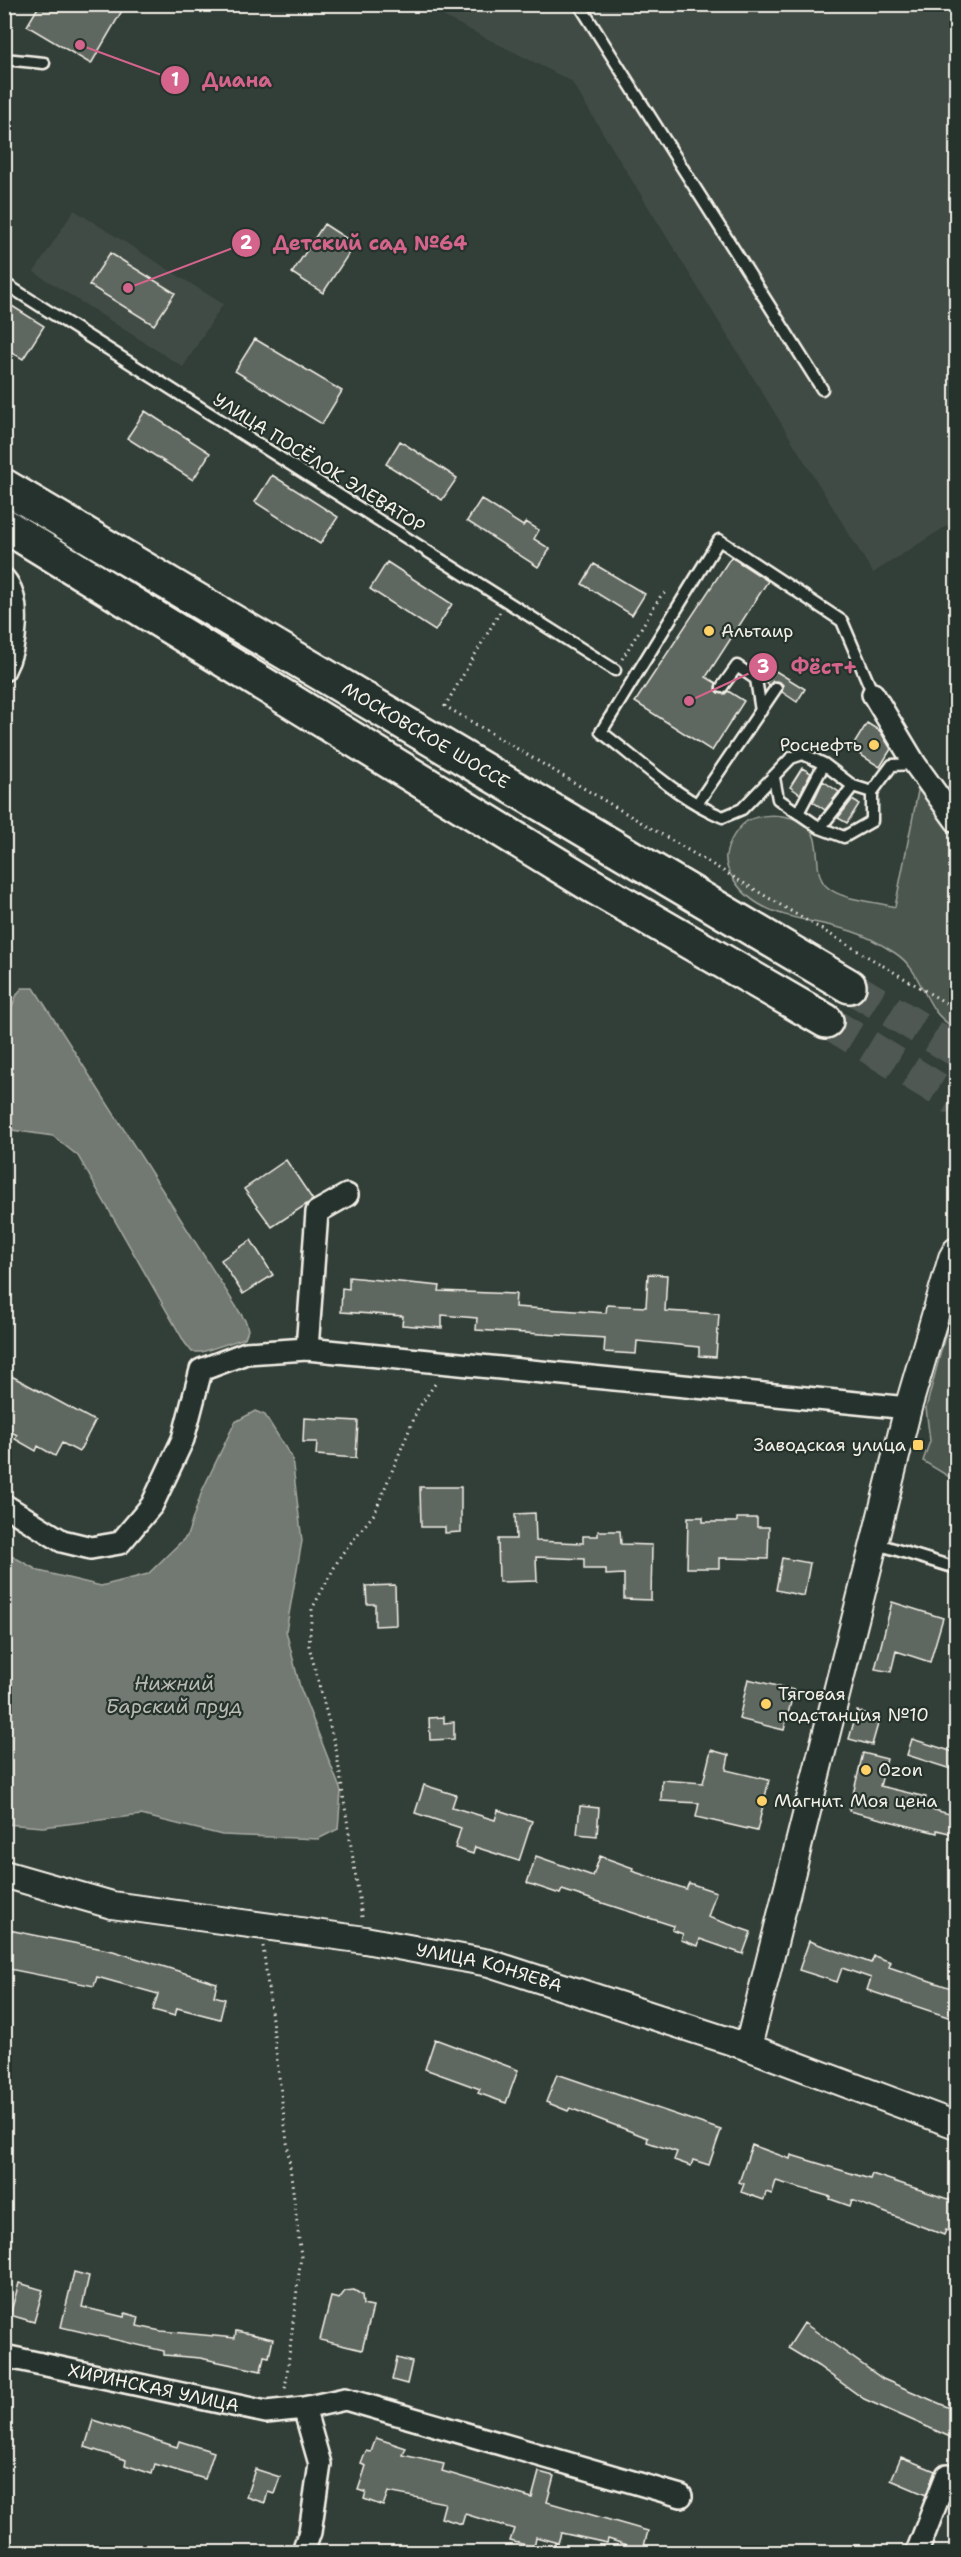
<svg xmlns="http://www.w3.org/2000/svg" width="961" height="2557" font-family="'Shantell Sans',sans-serif">
	<rect width="100%" height="100%" fill="#323e38"/>
	<filter id="ink" filterUnits="userSpaceOnUse"><feTurbulence type="fractalNoise" baseFrequency=".0167" numOctaves="2"/><feDisplacementMap in="SourceGraphic" scale="12" xChannelSelector="R" yChannelSelector="G"/><feConvolveMatrix kernelMatrix="1 2 1 2 8 2 1 2 1" color-interpolation-filters="sRGB"/></filter>
	<g filter="url(#ink)">
		<path fill="#404b44" d="M421,5h535v515l-83,53 -302,-492z
			M74,210l149,94 -40,63 -149,-95z"/>
		<path fill="#4c564f" stroke="#a0a49c" stroke-width="1.5" d="M920,781l36,52v197c-6,-5 -15,-11 -20,-18 -15,-20 -18,-44 -41,-59 -14,-9 -28,-17 -44,-22 -41,-13 -92,-11 -117,-51 -5,-7 -9,-17 -8,-25 3,-14 9,-25 21,-34 12,-7 31,-7 45,-3 39,12 16,49 34,68 16,15 49,15 69,21z
			M956,1294v187l-33,-20 7,-20 -4,-33z"/>
		<path fill="#727972" stroke="#a6a9a1" stroke-width="1.5" d="M22,988h12l212,334 2,8 -3,8 -43,14h-10l-7,-9 -107,-187 -25,-20 -48,-7c-1,-34 -5,-119 17,-141z
			M255,1411l10,4 27,43 10,83 -16,90 14,56 41,104 -3,38 -20,10 -96,-4 -81,-20 -98,12 -38,-3v-272l34,19 62,15 47,-12 39,-38 15,-45 33,-69z"/>
		<path fill="#5f6861" stroke="#f4f1e8" stroke-width="1.5" d="M40,4h86l-35,60 -64,-38z
			M324,224l31,20 -32,49 -31,-20z
			M110,253l65,40 -21,32 -65,-40z
			M4,301l40,25 -21,33 -19,-11z
			M255,339l87,52 -20,33 -87,-53z
			M145,411l65,42 -17,27 -66,-42z
			M400,441l57,37 -15,22 -56,-36z
			M272,475l66,42 -18,27 -65,-42z
			M481,499l42,27 3,-4 13,8 -5,9 16,10 -12,18 -71,-46z
			M731,557l37,24 -62,96 10,6 -1,7 3,3 7,1 3,-3 16,10 -32,50 -77,-49z
			M387,562l65,42 -17,27 -65,-42z
			M594,564l51,30 -13,21 -50,-31z
			M774,670l31,19 -8,13 -15,-10 1,-7 -3,-3 -7,-1 -4,4 -3,-2z
			M867,723l13,8 11,18 -11,18 -29,-18z
			M802,768l9,5 -11,21 -10,-7z
			M823,781l16,11 -14,18 -12,-8z
			M852,800l7,4 -12,19 -9,-5z
			M286,1160l27,40 -41,27 -28,-38z
			M251,1240l22,35 -30,19 -22,-34z
			M648,1274l19,1 -2,36 54,3 -3,43 -17,-1v-9l-62,-6 -1,13 -32,-2 1,-14 -129,-8 1,-12 -35,-3v13l-40,-3 1,-9 -62,-4 1,-24 7,1v-12l91,9 -1,5 77,3 -1,13 91,6 1,-8 39,2z
			M4,1372l91,49 -16,31 -17,-9 -7,13 -17,-10 -2,5 -21,-12 2,-4 -13,-7z
			M304,1418l54,3 -2,37 -40,-3 1,-13h-14z
			M420,1487h41v45l-16,1v-6h-24z
			M535,1513l1,28 47,2v-7h15v-5h22l1,13 31,1 -1,55 -27,-1v-25l-18,1v-6h-22v-10l-48,-2 1,24 -38,1 -1,-43h18l-1,-25z
			M688,1517h15v5h34v-4h20v9h12l-1,32 -49,-1v10h-32z
			M782,1558l28,5 -6,33 -28,-6z
			M395,1585l1,40 -21,1v-22h-8l-1,-18z
			M892,1602l51,16 -13,44 -34,-11 -5,21 -16,-3z
			M748,1679l46,11 -10,40 -45,-11z
			M857,1711l23,6 -8,28 -23,-6z
			M444,1717v6l10,-1v17l-24,1 -1,-22z
			M912,1739l45,14v18l-50,-16z
			M711,1750l18,5 -3,15 43,10 -12,51 -61,-14 3,-14 -38,-2 1,-21 41,3z
			M863,1753l24,6 -7,27 46,11 -3,10 34,9v19l-20,-5v3l-88,-22z
			M424,1785l32,10 -4,12 43,13 3,-10 34,11 -13,40 -44,-14 -2,7 -18,-6 6,-20 -46,-15z
			M580,1806l19,2 -2,28 -20,-2z
			M536,1856l57,20 7,-20 33,12 -1,3 54,18 3,-6 27,9 -8,25 43,15 -8,22 -43,-15 -2,7 -17,-6 2,-6 -11,-4 2,-4 -112,-36 -2,4 -33,-11z
			M4,1929l109,22 104,32 -3,13 11,3 -5,20 -43,-11 -2,8 -22,-6 5,-16 -61,-17 -3,9 -90,-18z
			M809,1941l62,22 3,-7 17,6 -2,5 68,23v30l-90,-30 4,-12 -29,-10 -5,14 -38,-12z
			M435,2039l83,31 -12,33 -28,-10 2,-4 -55,-20z
			M557,2074l164,56 -12,35 -16,-5 -2,6 -17,-6 3,-8 -30,-10 1,-4 -78,-30 -2,3 -22,-9z
			M752,2145l38,14 1,-4 79,24 2,-5 85,28v32l-11,-4 -2,5 -92,-35 -2,6 -20,-7 1,-2 -55,-16 -4,13 -6,-2 -2,8 -23,-8 3,-8 -5,-2z
			M74,2272l15,4 -7,31 42,10 1,-4 14,4 -2,9 24,5 74,7 1,-7 37,8 -4,18 -5,-1 -3,15 -61,-13 -36,-3v-4l-103,-24z
			M19,2283l24,7 -9,32 -24,-7z
			M354,2290l8,5 1,10 10,2 -11,43 -42,-10 11,-43 8,2 6,-8z
			M804,2323l79,56 74,32v29l-93,-41 -46,-33 -30,-18z
			M397,2358l15,4 -5,22 -15,-4z
			M93,2420l84,27 2,-6 35,11 -9,27 -50,-15 -3,10 -27,-9 1,-5 -41,-13z
			M376,2438l30,10 -3,7 41,9 -2,7 90,27 7,-26 15,4 -7,26 101,29 -5,19 -35,-11 -1,4 -46,-10 -3,10 -22,-6 -2,10 -24,-6 4,-12 -49,-15 -3,10 -21,-6 4,-15 -57,-11 -5,14 -19,-7 2,-7 -8,-2 8,-24 -5,-2 5,-13 5,1z
			M901,2457l34,14 -9,24 -35,-15z
			M255,2469l25,8 -6,17 -6,-2 -3,11 -19,-6z"/>
		<g fill="none" stroke-linecap="round" stroke-linejoin="round">
			<path stroke="#4f5952" stroke-width="33" stroke-dasharray="33 16" stroke-linecap="butt" d="M849,986l107,64
				M826,1021l130,79"/>
			<g stroke="#f4f1e8" stroke-width="15">
				<path id="service" d="M579,4l243,385
					M4,59l40,4
					M4,283l611,387
					M722,687l15,-21 19,13 5,32
					M774,778l4,21 42,29 24,9 28,-16v-29l20,-27 23,-1
					M872,792l-19,-6 -29,-22 -21,-10 -12,4 -49,51 -19,8c-45,-18 -83,-56 -122,-85l118,-192 123,81 31,73
					M697,804l79,-116
					M798,813l26,-49
					M820,828l33,-42
					M874,1543l82,25"/>
			</g>
			<g stroke="#f4f1e8" stroke-width="26">
				<g id="minor">
					<path d="M4,579c18,20 12,69 0,91"/>
					<path d="M873,694l42,70 41,57"/>
					<path d="M307,1349l10,-137 30,-17"/>
					<path d="M4,1505l58,36 29,7 29,-5 32,-38 31,-66 18,-69 45,-17 61,-4 601,59"/>
					<path id="s1" d="M4,2356l262,56 38,-4 41,-9 336,97"/>
					<path d="M303,2552l7,-20 10,-68 -16,-56"/>
					<path d="M917,2552l30,-77 9,4"/>
				</g>
			</g>
			<g stroke="#f4f1e8" stroke-width="30">
				<g id="tertiary">
					<path id="s2" d="M4,1874l108,31 253,35 124,23 259,84 208,78"/>
					<path d="M748,2047l160,-639 44,-150 4,-7"/>
				</g>
			</g>
			<g stroke="#f4f1e8" stroke-width="38">
				<g id="trunk">
					<path id="s3" d="M4,486l845,500"/>
					<path d="M4,525l587,360 235,136"/>
				</g>
			</g>
			<path stroke="#f4f1e8" stroke-width="3" stroke-dasharray="1.5 4.5" stroke-linecap="butt" d="M500,612l-55,94 511,303
				M622,659l40,-65 7,-2
				M362,1917l-26,-168 -27,-103 3,-37 29,-54 33,-41 44,-105 19,-28
				M263,1946l38,310 -16,134"/>
			<use href="#service" stroke="#26332d" stroke-width="10"/>
			<use href="#minor" stroke="#26332d" stroke-width="21"/>
			<use href="#tertiary" stroke="#26332d" stroke-width="26"/>
			<use href="#trunk" stroke="#26332d" stroke-width="33"/>
		</g>
	</g>
	<g fill="#ffd166" stroke="#26332d" stroke-width="2">
		<circle cx="709" cy="631" r="6"/>
		<circle cx="874" cy="745" r="6"/>
		<rect x="912" y="1439" width="12" height="12" rx="3"/>
		<circle cx="766" cy="1704" r="6"/>
		<circle cx="866" cy="1770" r="6"/>
		<circle cx="762" cy="1801" r="6"/>
	</g>
	<g text-anchor="middle" stroke-width="4.5" stroke-linejoin="round" paint-order="stroke">
		<g font-size="18" fill="#f4f1e8" stroke="#26332d">
			<text transform="translate(319 463) rotate(32)" y="6">УЛИЦА ПОСЁЛОК ЭЛЕВАТОР</text>
			<text dy="6" stroke="none"><textPath href="#s3" startOffset="490">МОСКОВСКОЕ ШОССЕ</textPath></text>
			<text dy="6" stroke="none"><textPath href="#s2" startOffset="495">УЛИЦА КОНЯЕВА</textPath></text>
			<text dy="6" stroke="none"><textPath href="#s1" startOffset="153">ХИРИНСКАЯ УЛИЦА</textPath></text>
		</g>
		<g font-size="18" fill="#f4f1e8" stroke="#26332d" text-anchor="start">
			<text x="721" y="637">Альтаир</text>
			<text x="862" y="751" text-anchor="end">Роснефть</text>
			<text x="906" y="1451" text-anchor="end">Заводская улица</text>
			<text x="778" y="1700">Тяговая<tspan x="778" dy="21">подстанция №10</tspan></text>
			<text x="878" y="1776">Ozon</text>
			<text x="774" y="1807">Магнит. Моя цена</text>
		</g>
		<g font-size="20" font-style="italic" fill="#babbb3" stroke="#26332d">
			<text x="174" y="1690">Нижний<tspan x="174" dy="23">Барский пруд</tspan></text>
		</g>
	</g>
	<path fill="none" stroke="#d4648c" stroke-width="2" d="M80 45L175 80M128 288L246 243M689 701L763 667"/>
	<g fill="#d4648c" stroke="#26332d" stroke-width="2">
		<circle cx="80" cy="45" r="6"/>
		<circle cx="128" cy="288" r="6"/>
		<circle cx="689" cy="701" r="6"/>
		<circle cx="175" cy="80" r="15"/>
		<circle cx="246" cy="243" r="15"/>
		<circle cx="763" cy="667" r="15"/>
	</g>
	<g font-size="18" text-anchor="middle" font-weight="bold" fill="#fff">
		<text x="175" y="86">1</text>
		<text x="246" y="249">2</text>
		<text x="763" y="673">3</text>
	</g>
	<g font-size="20" text-anchor="middle" font-weight="bold" fill="#d4648c" stroke="#26332d" stroke-width="4.5" stroke-linejoin="round" paint-order="stroke">
		<text x="237" y="87">Диана</text>
		<text x="370" y="250">Детский сад №64</text>
		<text x="824" y="674">Фёст+</text>
	</g>
	<rect width="961" height="2557" fill="none" stroke="#26332d" stroke-width="24"/>
	<rect x="12" y="12" width="937" height="2533" fill="none" stroke="#f4f1e8" stroke-width="2" filter="url(#ink)"/>
</svg>
